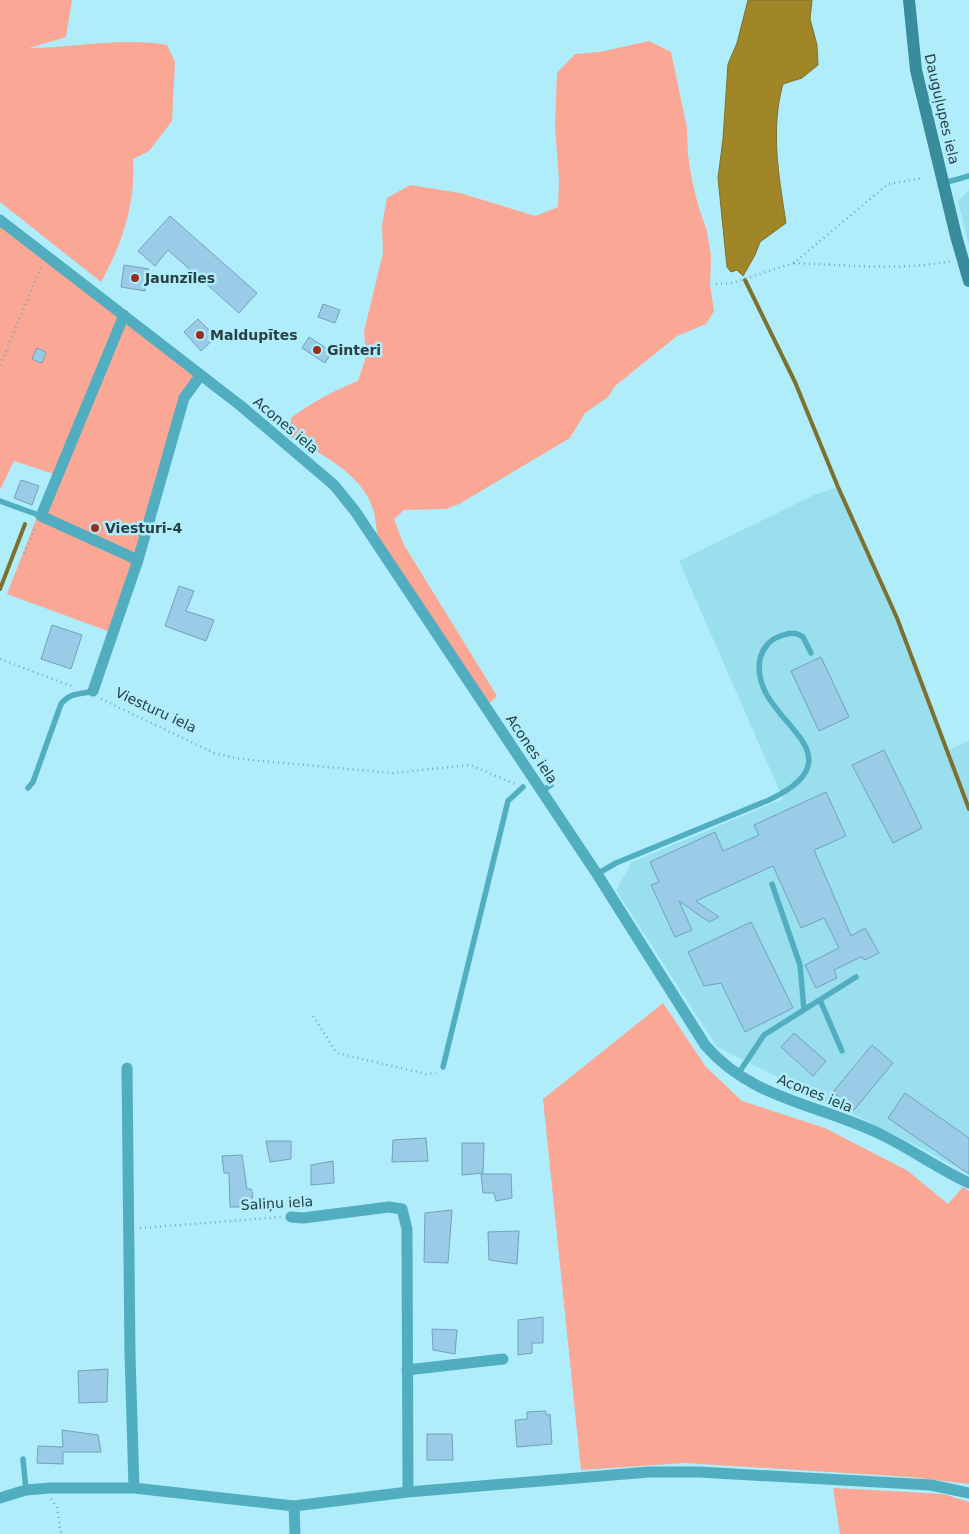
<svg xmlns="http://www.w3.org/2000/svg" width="969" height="1534" font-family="'DejaVu Sans',sans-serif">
	<rect width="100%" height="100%" fill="#b0edfa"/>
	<path fill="#9adfee" d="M969,190v55l-11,-44z
		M838,487l59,131 49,134 23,-12v435l-46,-26 -206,-102 -101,-157 16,-28 151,-63 -104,-238 135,-66z"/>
	<path fill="#faa795" d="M0,0h72l-6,37 -37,11c46,0 92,-11 138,-3l8,17 -3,59 -23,30 -16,8c3,44 -11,85 -32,123l-101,-80z
		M649,41l22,11 16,76 1,27 4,25 6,25 9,26 4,25 -1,28 4,27 -8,13 -29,12 -62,50 -7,11 -23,16 -15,25 -111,66 -13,5 -42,1 -10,9 10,26 93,151 -12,11 -107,-168c-2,-10 -2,-21 -5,-30 -11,-35 -53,-56 -83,-72l1,-19c21,-16 42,-27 67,-37l8,-24 -2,-26 19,-78 -1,-28 5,-27 23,-13 50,8 75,23 23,-9 1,-27 -4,-54 2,-53 18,-19 25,-2z
		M0,218l200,158 -16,22 -71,235 -106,-39 47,-120 -40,-13 -14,29z
		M663,1003l43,64 36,34 83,27 83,43 40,33 15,-17 6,4v293l-59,-7 -225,-14 -104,7 -38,-371z
		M833,1488l110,6 26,8v32h-129z"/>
	<path fill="#a08627" stroke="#7c7130" d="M748,0h64l-2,19 7,26 1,20 -16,13 -19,6c-13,46 -4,93 3,139l-26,19 -5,13 -12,21 -6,-6 -6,2 -4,-5 -9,-89 5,-39 5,-75 9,-21z"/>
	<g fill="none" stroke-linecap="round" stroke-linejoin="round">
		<path stroke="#7c7130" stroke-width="4" d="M745,280l50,102 43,105 59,131 72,191
			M0,589l25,-65"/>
	</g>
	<path fill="#9bcce7" stroke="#71a1bb" d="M170,216l87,77 -18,20 -71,-63 -13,16 -17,-15z
		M124,265l25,4 -4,22 -24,-4z
		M323,304l17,6 -5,13 -17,-6z
		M198,319l18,18 -15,14 -17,-19z
		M309,337l23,15 -7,11 -23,-15z
		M37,348l9,4 -4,11 -10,-4z
		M21,480l18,6 -7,19 -18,-7z
		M179,586l15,5 -8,20 28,9 -8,21 -41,-15z
		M52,625l30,10 -11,34 -30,-10z
		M821,657l28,60 -30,14 -28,-60z
		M884,750l38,78 -29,15 -41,-78z
		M826,792l20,44 -32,14 37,86 14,-8 14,25 -14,7 -4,-3 -27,13 3,8 -21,10 -11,-23 34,-17 -15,-30 -23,10 -28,-62 -77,35 23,16 -10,5 -30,-21 13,29 -17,7 -24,-52 8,-3 -9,-20 65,-30 8,19 36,-16 -5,-10z
		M751,922l42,86 -48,24 -24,-49 -17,3 -16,-34z
		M794,1033l32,28 -13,15 -32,-29z
		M872,1045l21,18 -39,47 -21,-18z
		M905,1093l64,45v36l-81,-56z
		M426,1138l2,23 -36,1 1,-22z
		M266,1141h25v18l-21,3z
		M462,1143h22l-1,30 -21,2z
		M242,1155l5,34h4l2,5 -3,13h-20l-1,-34h-5l-2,-17z
		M333,1161l1,22 -23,2v-20z
		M481,1174h30l1,24 -16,3 -2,-8h-11z
		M452,1210l-4,53 -24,-1 1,-49z
		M519,1231l-2,33 -28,-4 -1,-28z
		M543,1317v26h-11v10l-14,2v-35z
		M432,1329l25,1 -2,24 -22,-4z
		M108,1369l-1,33 -28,1 -1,-32z
		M546,1411v4l4,-1 2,30 -35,3 -2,-27 12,-1v-7z
		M62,1430l36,5 3,17h-38v12l-26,-1 1,-17 25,1z
		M427,1434h25l1,26h-26z"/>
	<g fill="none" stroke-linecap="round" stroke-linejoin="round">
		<path stroke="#7aa9b3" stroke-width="2.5" stroke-dasharray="1 4" stroke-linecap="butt" d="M794,263c52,2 107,8 158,-2
			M716,284l16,-1 62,-20 94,-79 35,-6
			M0,365l42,-100
			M24,553l12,-27
			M0,659l71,27
			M101,699l113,54 26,6 153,14 77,-8 45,19
			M313,1016l24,37 89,21 10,-1
			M140,1228l142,-11
			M51,1499l6,8 4,27"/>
		<path stroke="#51aec1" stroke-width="5.5" d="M944,183l25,-7
			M0,501l41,15
			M28,788l5,-6 28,-78c9,-12 19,-9 32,-13
			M542,791l9,-6
			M597,874l19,-11 153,-63c14,-7 35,-18 39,-34 9,-33 -57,-59 -48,-107 2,-9 9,-19 18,-22 10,-4 17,-6 25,0l8,16
			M772,884l28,81 4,45
			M820,1000l22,51
			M443,1067l65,-266 15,-14
			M738,1074l26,-39 92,-58
			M23,1459l3,31"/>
		<path stroke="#51aec1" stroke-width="11" d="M0,220l241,186 93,79 21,26 242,363 108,171c49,57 120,60 181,92 28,14 54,33 83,46
			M124,315l-83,201 97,44
			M93,691l45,-131 46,-162 16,-22
			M127,1068l3,286 4,134
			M291,1217l12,1 86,-11 13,2 5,20 1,263
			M407,1370l96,-11
			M0,1498l26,-8 24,-2h84l160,18 114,-14 241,-20h50l232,13 38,8
			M294,1506l1,28"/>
		<path stroke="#398c9c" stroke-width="12" d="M909,0l7,70 40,166 13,45"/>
	</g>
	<g fill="#972e1a" stroke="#b0edfa" stroke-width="2">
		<circle cx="135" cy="278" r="5"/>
		<circle cx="200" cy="335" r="5"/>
		<circle cx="317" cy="350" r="5"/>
		<circle cx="95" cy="528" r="5"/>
	</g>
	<g text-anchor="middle" stroke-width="5" stroke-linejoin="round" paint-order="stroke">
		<g font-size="14" fill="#284046" stroke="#b0edfa">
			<text transform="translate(942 109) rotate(77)" y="5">Dauguļupes iela</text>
			<text transform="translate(286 425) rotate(40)" y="5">Acones iela</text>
			<text transform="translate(156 710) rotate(25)" y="5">Viesturu iela</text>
			<text transform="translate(532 749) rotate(56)" y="5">Acones iela</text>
			<text transform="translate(815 1093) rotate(22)" y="5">Acones iela</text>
			<text transform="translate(277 1203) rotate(-3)" y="5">Saliņu iela</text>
		</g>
		<g font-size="14" font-weight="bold" fill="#284046" stroke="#b0edfa" text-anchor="start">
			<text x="145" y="283">Jaunzīles</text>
			<text x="210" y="340">Maldupītes</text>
			<text x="327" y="355">Ginteri</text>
			<text x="105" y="533">Viesturi-4</text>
		</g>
	</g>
</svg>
